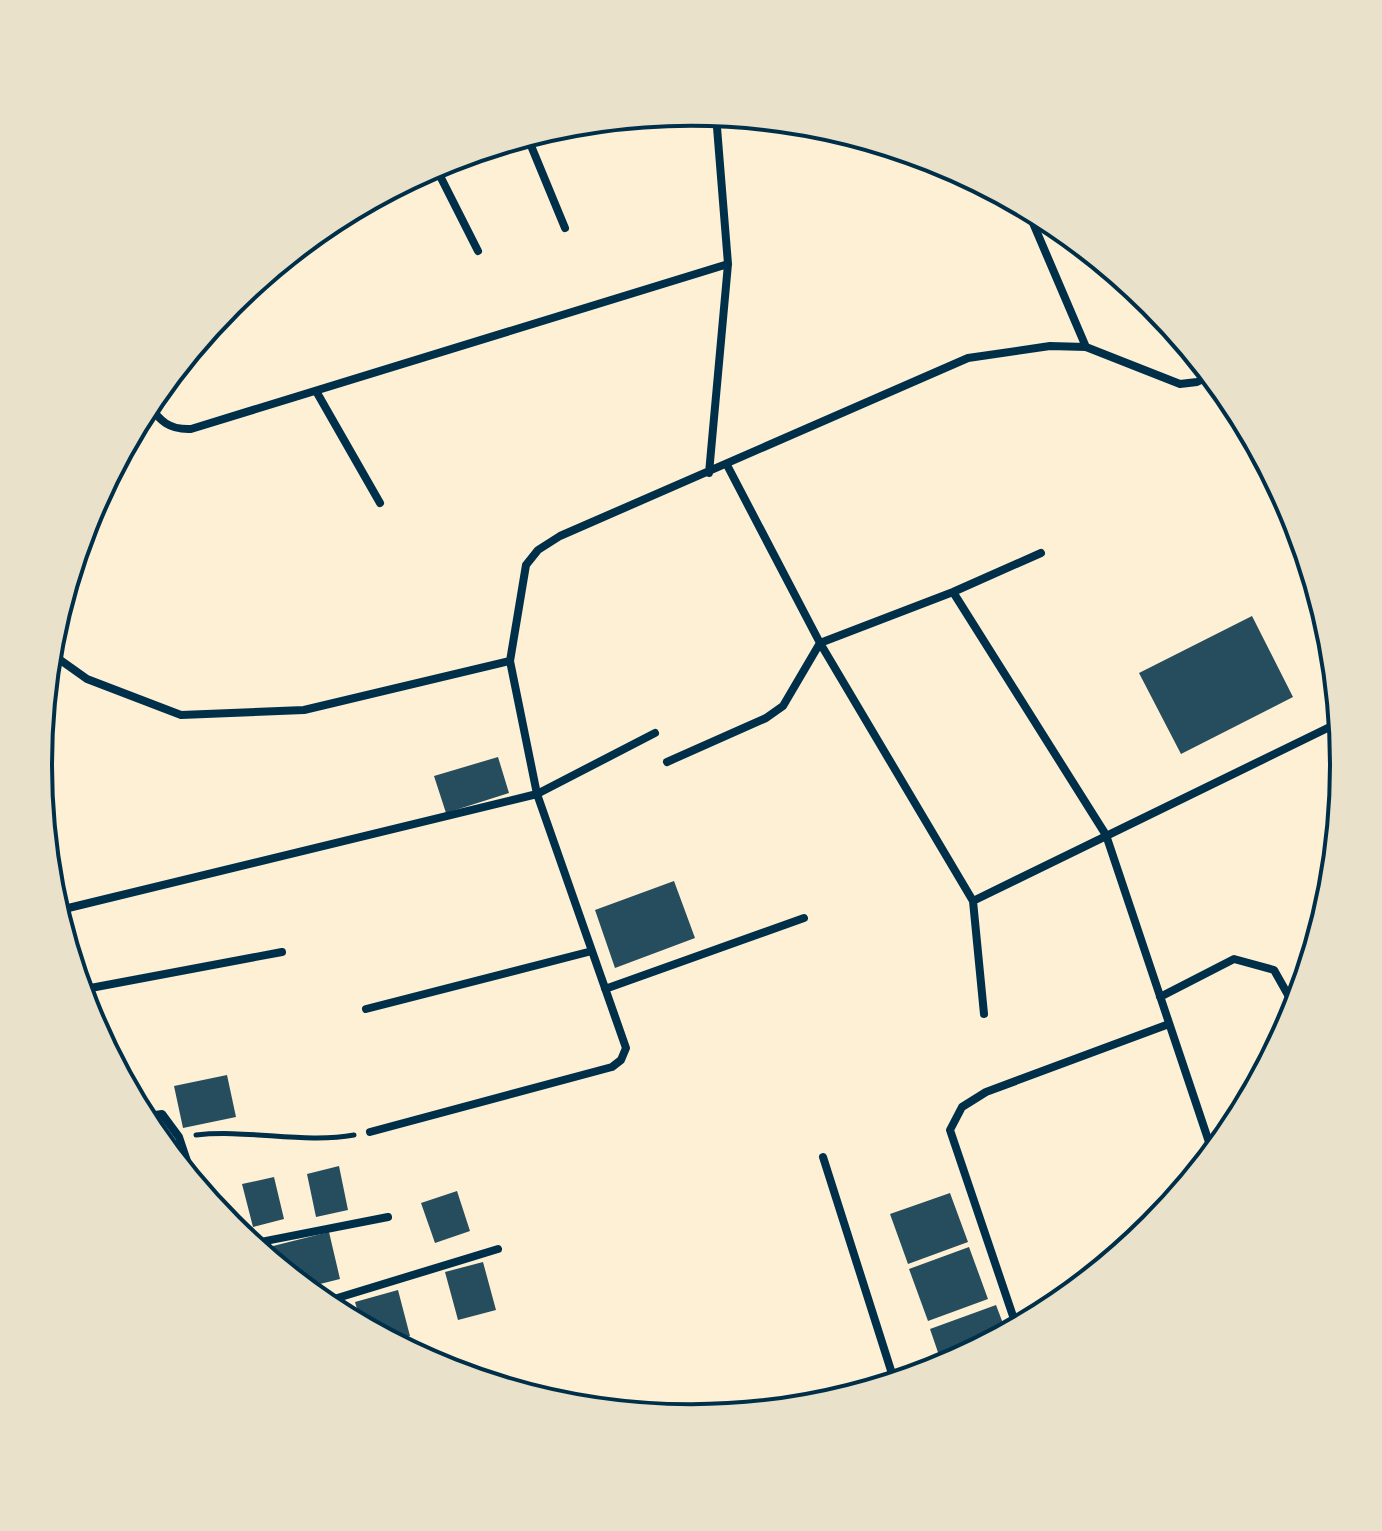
<svg xmlns="http://www.w3.org/2000/svg" width="1382" height="1531" font-family="'DejaVu Sans',sans-serif">
	<rect width="100%" height="100%" fill="#fdf0d5"/>
	<path fill="#264d5e" d="M1252,616l41,81 -112,57 -42,-81z
		M498,757l11,36 -63,20 -12,-37z
		M674,881l21,57 -80,30 -20,-58z
		M227,1075l9,42 -53,11 -9,-42z
		M339,1166l9,44 -32,7 -9,-43z
		M274,1177l10,42 -31,8 -11,-43z
		M457,1191l13,40 -35,12 -14,-40z
		M950,1193l18,49 -60,22 -18,-50z
		M329,1232l11,47 -36,9 -47,-38z
		M969,1247l19,52 -60,22 -19,-52z
		M483,1262l13,48 -38,10 -13,-48z
		M398,1290l12,46 -20,5 -28,-15 -7,-24z
		M346,1302l5,19 -24,-14z
		M996,1305l11,29 -64,33 -13,-38z"/>
	<g fill="none" stroke-linecap="round" stroke-linejoin="round">
		<path stroke="#003049" stroke-width="5" d="M196,1135c51,-6 109,9 158,0"/>
		<path stroke="#003049" stroke-width="8" d="M527,136l38,92
			M435,166l43,85
			M1027,209l59,138
			M316,391l64,112
			M148,404c12,17 21,26 43,25l537,-165
			M727,465l93,178 133,-51 88,-39
			M709,473l19,-209 -12,-149
			M953,592l153,243 107,319
			M49,652l38,27 94,36 123,-5 206,-49 16,-96 12,-15 22,-14 408,-178 82,-12 36,1 94,37 17,-2 14,-7
			M667,762l99,-44 17,-12 37,-63 153,258 367,-179
			M973,901l11,113
			M56,911l481,-117 118,-61
			M605,989l199,-71
			M80,990l202,-38
			M1160,997l74,-38 40,11 22,39
			M366,1009l226,-58
			M142,1117l20,-3 17,23 16,48
			M370,1132l242,-65 9,-7 5,-12 -89,-254 -27,-133
			M823,1157l72,226
			M250,1244l138,-27
			M1128,1247l-2,-7 15,-16 26,-15
			M321,1303l177,-54
			M1017,1328l-67,-198 12,-23 24,-15 183,-68"/>
	</g>
	<path d="M0 0H1382V1531H0ZM52 765a639 639 0 1 1 1278 0a639 639 0 1 1-1278 0Z" fill="#e9e1ca" fill-rule="evenodd"/>
	<path fill="none" stroke="#003049" stroke-width="4" d="M52 765a639 639 0 1 1 1278 0a639 639 0 1 1-1278 0Z"/>
</svg>
